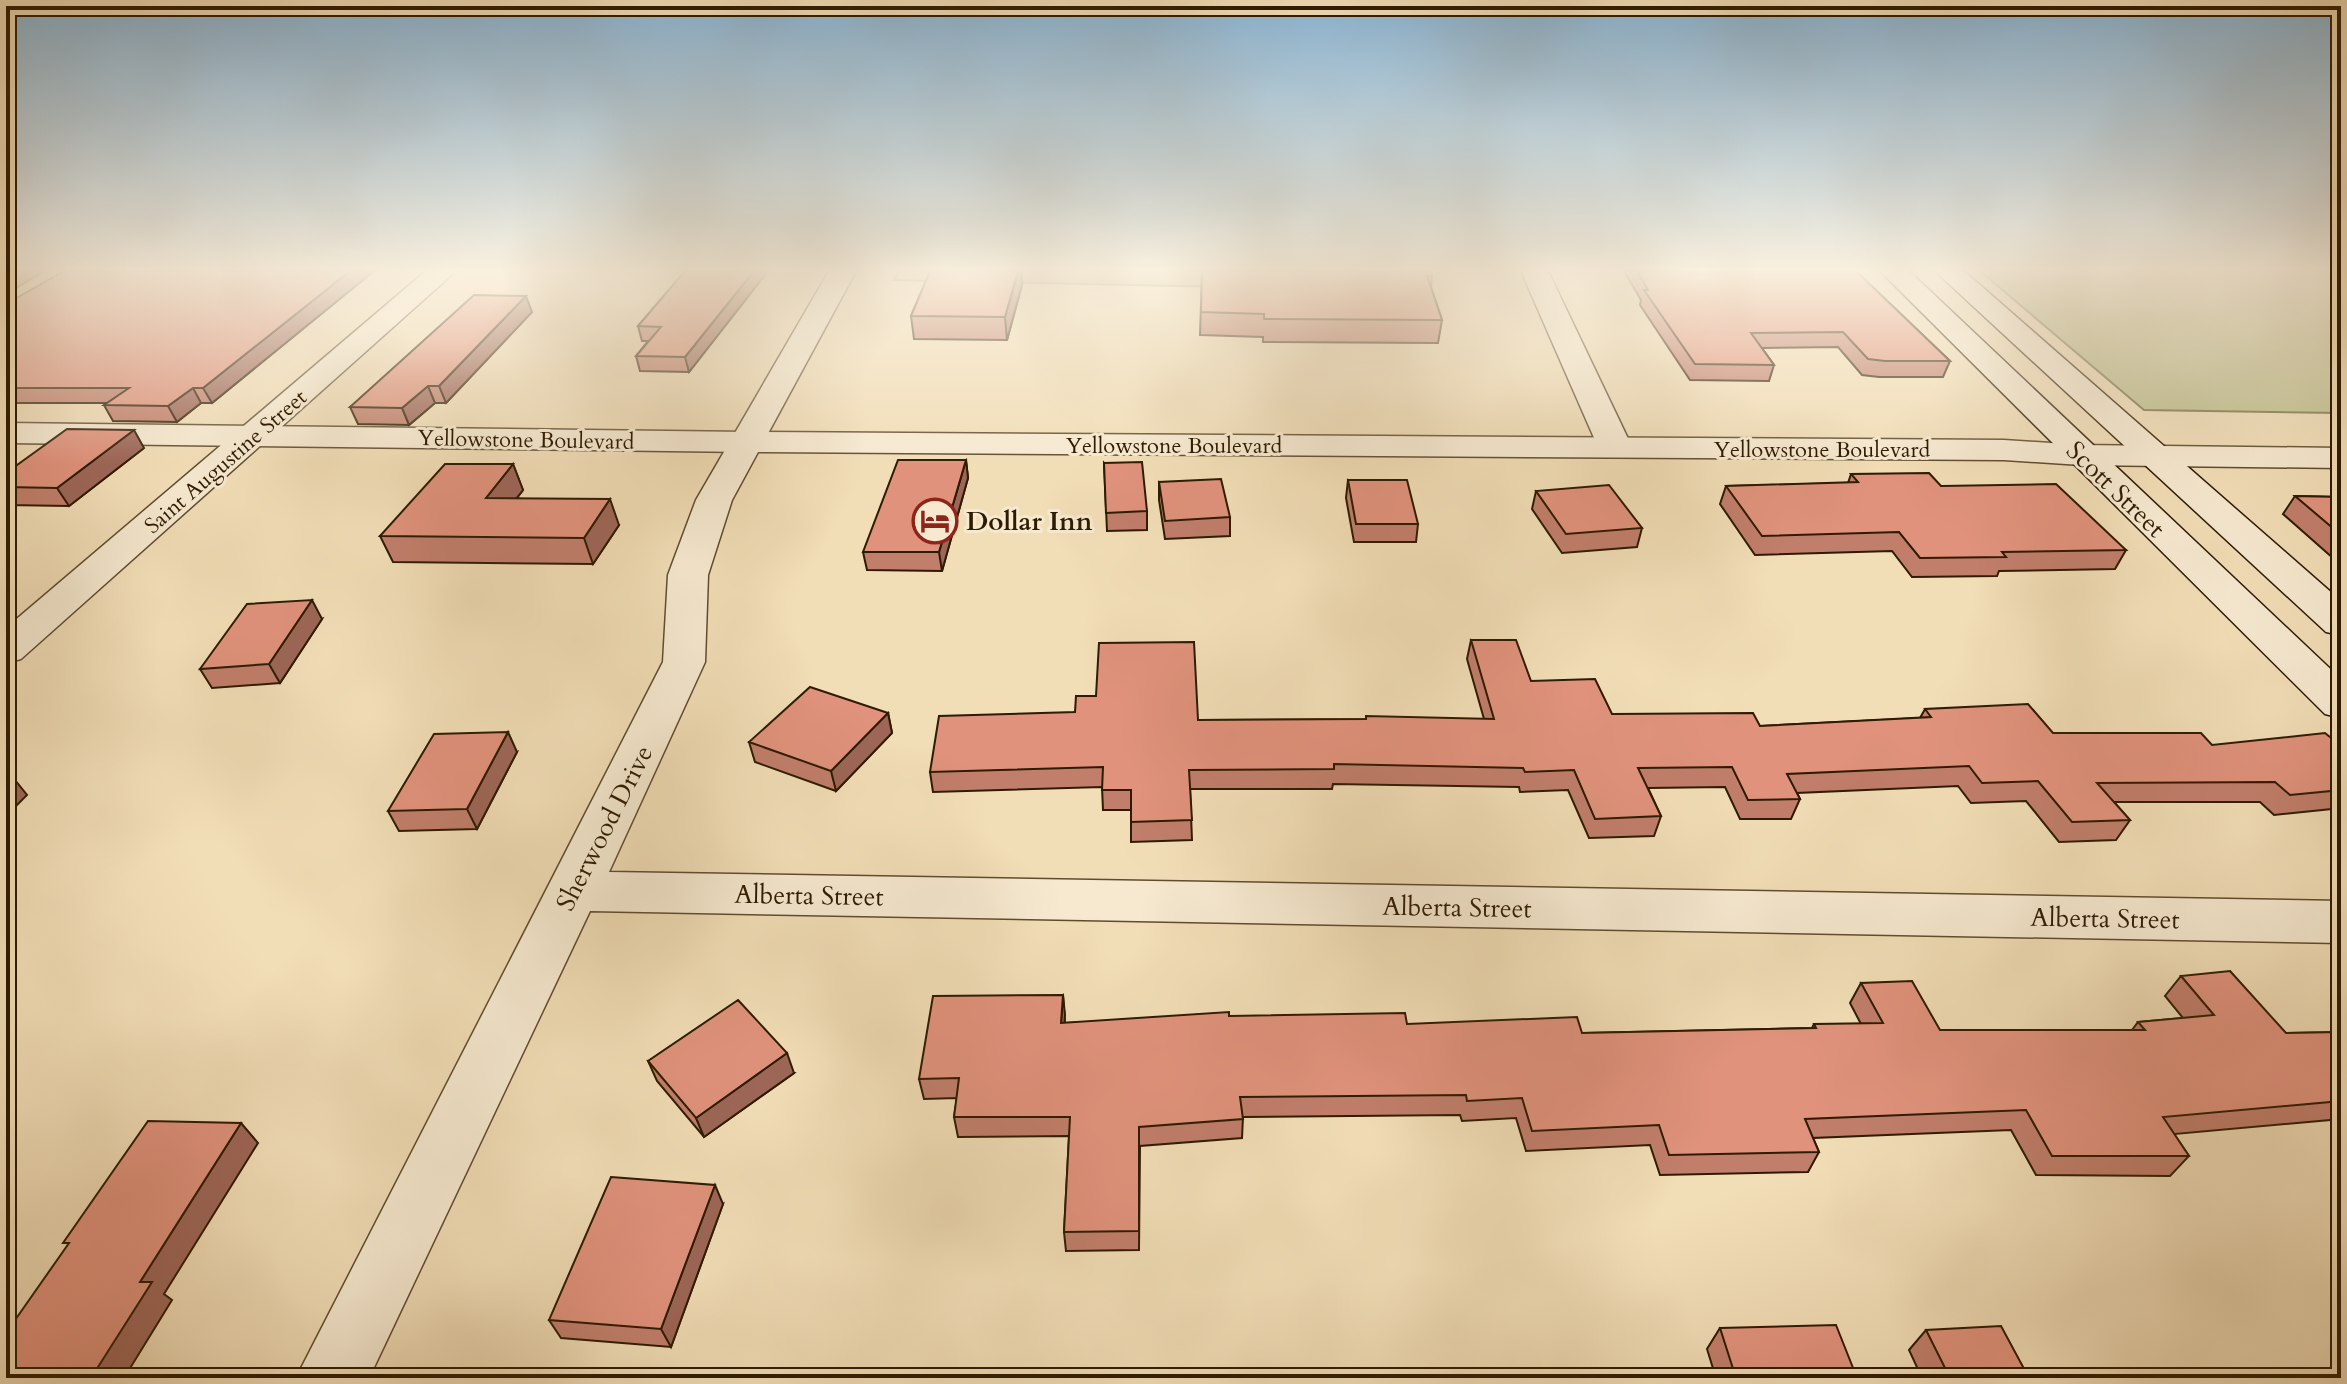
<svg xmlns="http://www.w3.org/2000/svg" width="2347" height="1384" font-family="Cardo,serif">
	<rect width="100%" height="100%" fill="#f1ddb6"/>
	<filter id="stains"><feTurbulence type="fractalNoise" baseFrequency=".0025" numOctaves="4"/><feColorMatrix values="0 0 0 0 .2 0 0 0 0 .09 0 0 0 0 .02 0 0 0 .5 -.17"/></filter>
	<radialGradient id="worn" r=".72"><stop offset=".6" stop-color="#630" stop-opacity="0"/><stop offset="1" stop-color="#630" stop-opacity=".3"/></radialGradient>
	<path fill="#bec08b" stroke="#766e46" stroke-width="2" d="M899,271h413l1,18 -419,-9z
		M1980,271h361v142l-197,-3z"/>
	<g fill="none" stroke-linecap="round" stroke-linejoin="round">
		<g stroke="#5f4c2e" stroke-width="3">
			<path id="minor" d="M426,271h30l-435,388 -15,4v-35z
				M829,271h27l-124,229 -24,75 -3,87 -96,210 1732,29v42l-1751,-32 -221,467h-73l367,-716 5,-87 28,-75z
				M1521,271h27l84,176 -5,7 -12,3 -12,-3 -5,-7z"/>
		</g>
		<g stroke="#5f4c2e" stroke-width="3">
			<path id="tertiary" d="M6,423l742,9 1256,8 77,5 260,3v20l-260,-3 -77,-5 -1256,-8 -742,-9z"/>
		</g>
		<g stroke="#2e1b01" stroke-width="3">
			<path id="secondary" d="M1880,271h29l432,408v39l-16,-4z
				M1935,271h29l377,330v34l-15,-3z"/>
		</g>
		<use href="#minor" fill="#f6e9d0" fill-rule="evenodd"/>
		<use href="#tertiary" fill="#f6e9d0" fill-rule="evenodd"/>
		<use href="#secondary" fill="#f6e9d0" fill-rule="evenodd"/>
	</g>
	<path fill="#c17e6b" stroke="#2e1b01" stroke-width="2" d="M374,271l-162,132h-11l-24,19 -64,-1 -9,-16 3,-2h-96l-5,4v-103z
		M685,271h83l-79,101 -49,-1 -4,-15 12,-15h-6l-4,-15z
		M930,271h91l1,14 -15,55 -93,-1 -3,-23z
		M1202,271l230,5 -1,11 11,33 -4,23 -175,-1v-5l-63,-2z
		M1624,271h232l94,90 -7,16h-64l-17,-2 -24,-28 -76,1 12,17 -5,16 -79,-1 -50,-75 1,-5z
		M532,312l-86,91h-11l-26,22 -51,-1 -8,-17z
		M144,448l-75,58 -63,-1v-32z
		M966,460l2,18 -26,93 -75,-1 -4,-18z
		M1104,463l43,48v19l-40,1z
		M513,464l10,26 -6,8 102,27 -26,39 -200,-2 -13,-26z
		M1851,474l90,12 185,64 -11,19 -116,2 -2,5 -85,1 -20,-26 -137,4 -35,-51 6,-18 122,-3z
		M1348,480l70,44 -2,18h-62l-8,-44z
		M1159,482l71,35v19l-65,3 -6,-39z
		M1536,491l106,37 -5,19 -75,6 -30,-44z
		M2295,496l46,1v62h-7l-51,-45z
		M322,619l-42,64 -68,5 -12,-19z
		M1471,640l60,41 81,33 148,12 160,-8 5,-9 128,24 159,12 129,1v62l-67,7 -14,-13h-146l16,18 -14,20 -57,2 -33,-41 -55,2 -13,-17 -161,7 3,6 -9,20h-51l-15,-32 -77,1 13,28 -7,20 -65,2 -21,-48 -48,2 -1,-5 -186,-3 -1,5h-142l2,51 -61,2v-32h-28l-1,-23 -169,5 -3,-20 145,-60 21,-16 102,24 286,-1 -17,-60z
		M888,713l4,20 -56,58 -81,-29 -6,-20z
		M517,752l-40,77 -78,2 -11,-20z
		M2181,976l105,57 55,-1v87l-167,15 15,22 -19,20 -134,-1 -25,-45 -198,8 6,14 -11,20 -148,3 -10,-30 -124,6 -10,-33 -54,3 -2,-6 -217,2 -1,21 -102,8 -1,104 -73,1 -2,-19 5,-96 -111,1 -4,-20 3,-19 -33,1 -5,-20 144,-84 2,28 164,-7 353,17 230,-5 2,-4h47l-11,-21 11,-20 79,47h192l6,-8 45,-4 -18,-22z
		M648,1061l146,12 -90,64 -47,-56z
		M723,1204l-52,143 -110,-9 -12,-18z
		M1720,1328l137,50h-141l-9,-29z
		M1926,1330l103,48h-107l-13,-28z"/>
	<path fill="#9d6657" stroke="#2e1b01" stroke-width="2" d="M12,271h33l-39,23v-19z
		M350,271h24l-162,132 -9,-15z
		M754,271h14l-79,101 -4,-15z
		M1018,271h3l1,14 -15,55 -2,-23z
		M526,296l6,16 -86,91 -7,-17z
		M428,386l7,17 -26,22 -7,-17z
		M193,388l8,15 -24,19 -9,-16z
		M6,395l5,8 -5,4z
		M134,430l10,18 -75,58 -12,-18z
		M966,460l2,18 -26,93 -3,-19z
		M513,464l10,26 -27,34 -10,-26z
		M610,499l9,26 -26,39 -9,-26z
		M312,600l10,19 -42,64 -11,-19z
		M888,713l4,20 -56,58 -5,-20z
		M508,732l9,20 -40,77 -10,-20z
		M11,775l16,20 -21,21v-36z
		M1063,995l2,20 -2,28 -2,-20z
		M787,1053l7,20 -90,64 -8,-19z
		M241,1123l17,20 -94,151 8,6 -48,78h-33l49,-96z
		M715,1185l8,19 -52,143 -10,-18z"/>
	<path fill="#e0927c" stroke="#2e1b01" stroke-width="2" d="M64,271h286l-147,117h-10l-25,18 -64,-1 25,-17h-123v-84z
		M685,271h69l-69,86 -49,-1 25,-29 -23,-1z
		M930,271h88l-13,46 -94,-1z
		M1202,271h229l1,5h-5l15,44 -178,-1v-5l-63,-2z
		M1637,271h219l94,90h-65l-17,-2 -25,-27 -92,1 23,32 -79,-1 -51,-74h4z
		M474,295l52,1 -87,90h-11l-26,22 -52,-1z
		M67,429l67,1 -77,58 -51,-1v-14z
		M898,460h68l-27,92h-76z
		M1142,462l5,49 -41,2 -2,-50z
		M445,464h68l-27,34 124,1 -26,39 -204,-2z
		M1929,473l12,13 115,-2 70,66 -124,2 4,5 -86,1 -21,-26 -137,4 -36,-50 132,-4 -7,-8z
		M1221,479l9,38 -65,4 -6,-39z
		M1348,480h59l11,44h-62z
		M1609,485l33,43 -76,6 -30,-43z
		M2295,496l46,1v38z
		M312,600l-43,64 -69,5 47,-65z
		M1471,640h45l15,41 64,-2 17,35 141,-1 7,13 171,-9 -6,-8 103,-5 25,29h148l11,12 113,-12 16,13v44l-51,5 -15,-13 -178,1 33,37 -58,2 -34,-41 -56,2 -13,-17 -182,8 13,25 -52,1 -16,-33 -94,1 23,48 -66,3 -21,-49 -49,2 -2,-4 -189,-4v5l-145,1 3,50 -61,2v-32h-29l1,-23 -173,5 9,-56 136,-4 1,-16h20l3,-53 95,-1 4,78 168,-1v-3l128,3z
		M810,687l78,26 -57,58 -82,-29z
		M508,732l-41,77 -79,2 46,-77z
		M2230,971l56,62 55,-1v69l-178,16 26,39h-137l-26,-46 -221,9 14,33 -150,3 -10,-30 -127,6 -10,-33 -55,3 -1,-6 -226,2 3,22 -104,8v104l-75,1 6,-115h-116l5,-39 -40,1 14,-83 130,-1 -2,28 168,-11v4l176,-3 2,11 170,-7 5,16 234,-5 -2,-4 69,-1 -22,-40 51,-2 28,49h205l-7,-8 76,-7 -33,-39z
		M738,1000l49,53 -91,65 -48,-57z
		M148,1121l93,2 -101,159h12l-61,96h-85v-45l63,-90h-6z
		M611,1177l104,8 -54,144 -112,-9z
		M1836,1325l21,53h-121l-16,-50z
		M2001,1326l28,52h-79l-24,-48z"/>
	<linearGradient id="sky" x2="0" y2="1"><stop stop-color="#8bb6d5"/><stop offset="0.58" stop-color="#f9f0de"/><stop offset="1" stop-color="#f9f0de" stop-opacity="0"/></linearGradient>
	<rect width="2347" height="465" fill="url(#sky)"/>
	<defs>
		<g id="hotel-ring" transform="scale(2.3)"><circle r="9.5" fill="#f6e9d0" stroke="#8f2418" stroke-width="1.5"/><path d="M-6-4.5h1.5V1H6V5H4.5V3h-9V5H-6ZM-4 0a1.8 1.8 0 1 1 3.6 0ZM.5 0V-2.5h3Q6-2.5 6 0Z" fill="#8f2418"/></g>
	</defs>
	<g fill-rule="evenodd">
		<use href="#hotel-ring" x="935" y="521"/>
	</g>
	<g text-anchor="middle" stroke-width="6" stroke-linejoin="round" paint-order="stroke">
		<g font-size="22" fill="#2e1b01" stroke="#f6e9d0">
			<text transform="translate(526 439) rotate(1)" y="8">Yellowstone Boulevard</text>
			<text x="1174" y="453">Yellowstone Boulevard</text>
			<text x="1822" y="457">Yellowstone Boulevard</text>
			<text transform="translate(225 461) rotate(-41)" y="8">Saint Augustine Street</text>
		</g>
		<g font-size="26" fill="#2e1b01" stroke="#f6e9d0">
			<text transform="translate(2116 489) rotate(44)" y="9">Scott Street</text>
			<text transform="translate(604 828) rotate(-63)" y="9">Sherwood Drive</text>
			<text transform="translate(809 895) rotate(1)" y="9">Alberta Street</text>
			<text transform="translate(1457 907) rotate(1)" y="9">Alberta Street</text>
			<text transform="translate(2105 918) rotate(1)" y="9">Alberta Street</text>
		</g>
		<g font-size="26" font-weight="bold" fill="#2e1b01" stroke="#f6e9d0" text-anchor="start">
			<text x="966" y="530">Dollar Inn</text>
		</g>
	</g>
	<rect width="2347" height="1384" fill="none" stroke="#f1ddb6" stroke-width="32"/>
	<rect x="8" y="8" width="2331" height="1368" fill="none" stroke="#2e1b01" stroke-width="4"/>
	<rect x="16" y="16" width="2315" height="1352" fill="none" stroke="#2e1b01" stroke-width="2"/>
	<rect width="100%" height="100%" filter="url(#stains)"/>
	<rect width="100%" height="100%" fill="url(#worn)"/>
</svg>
